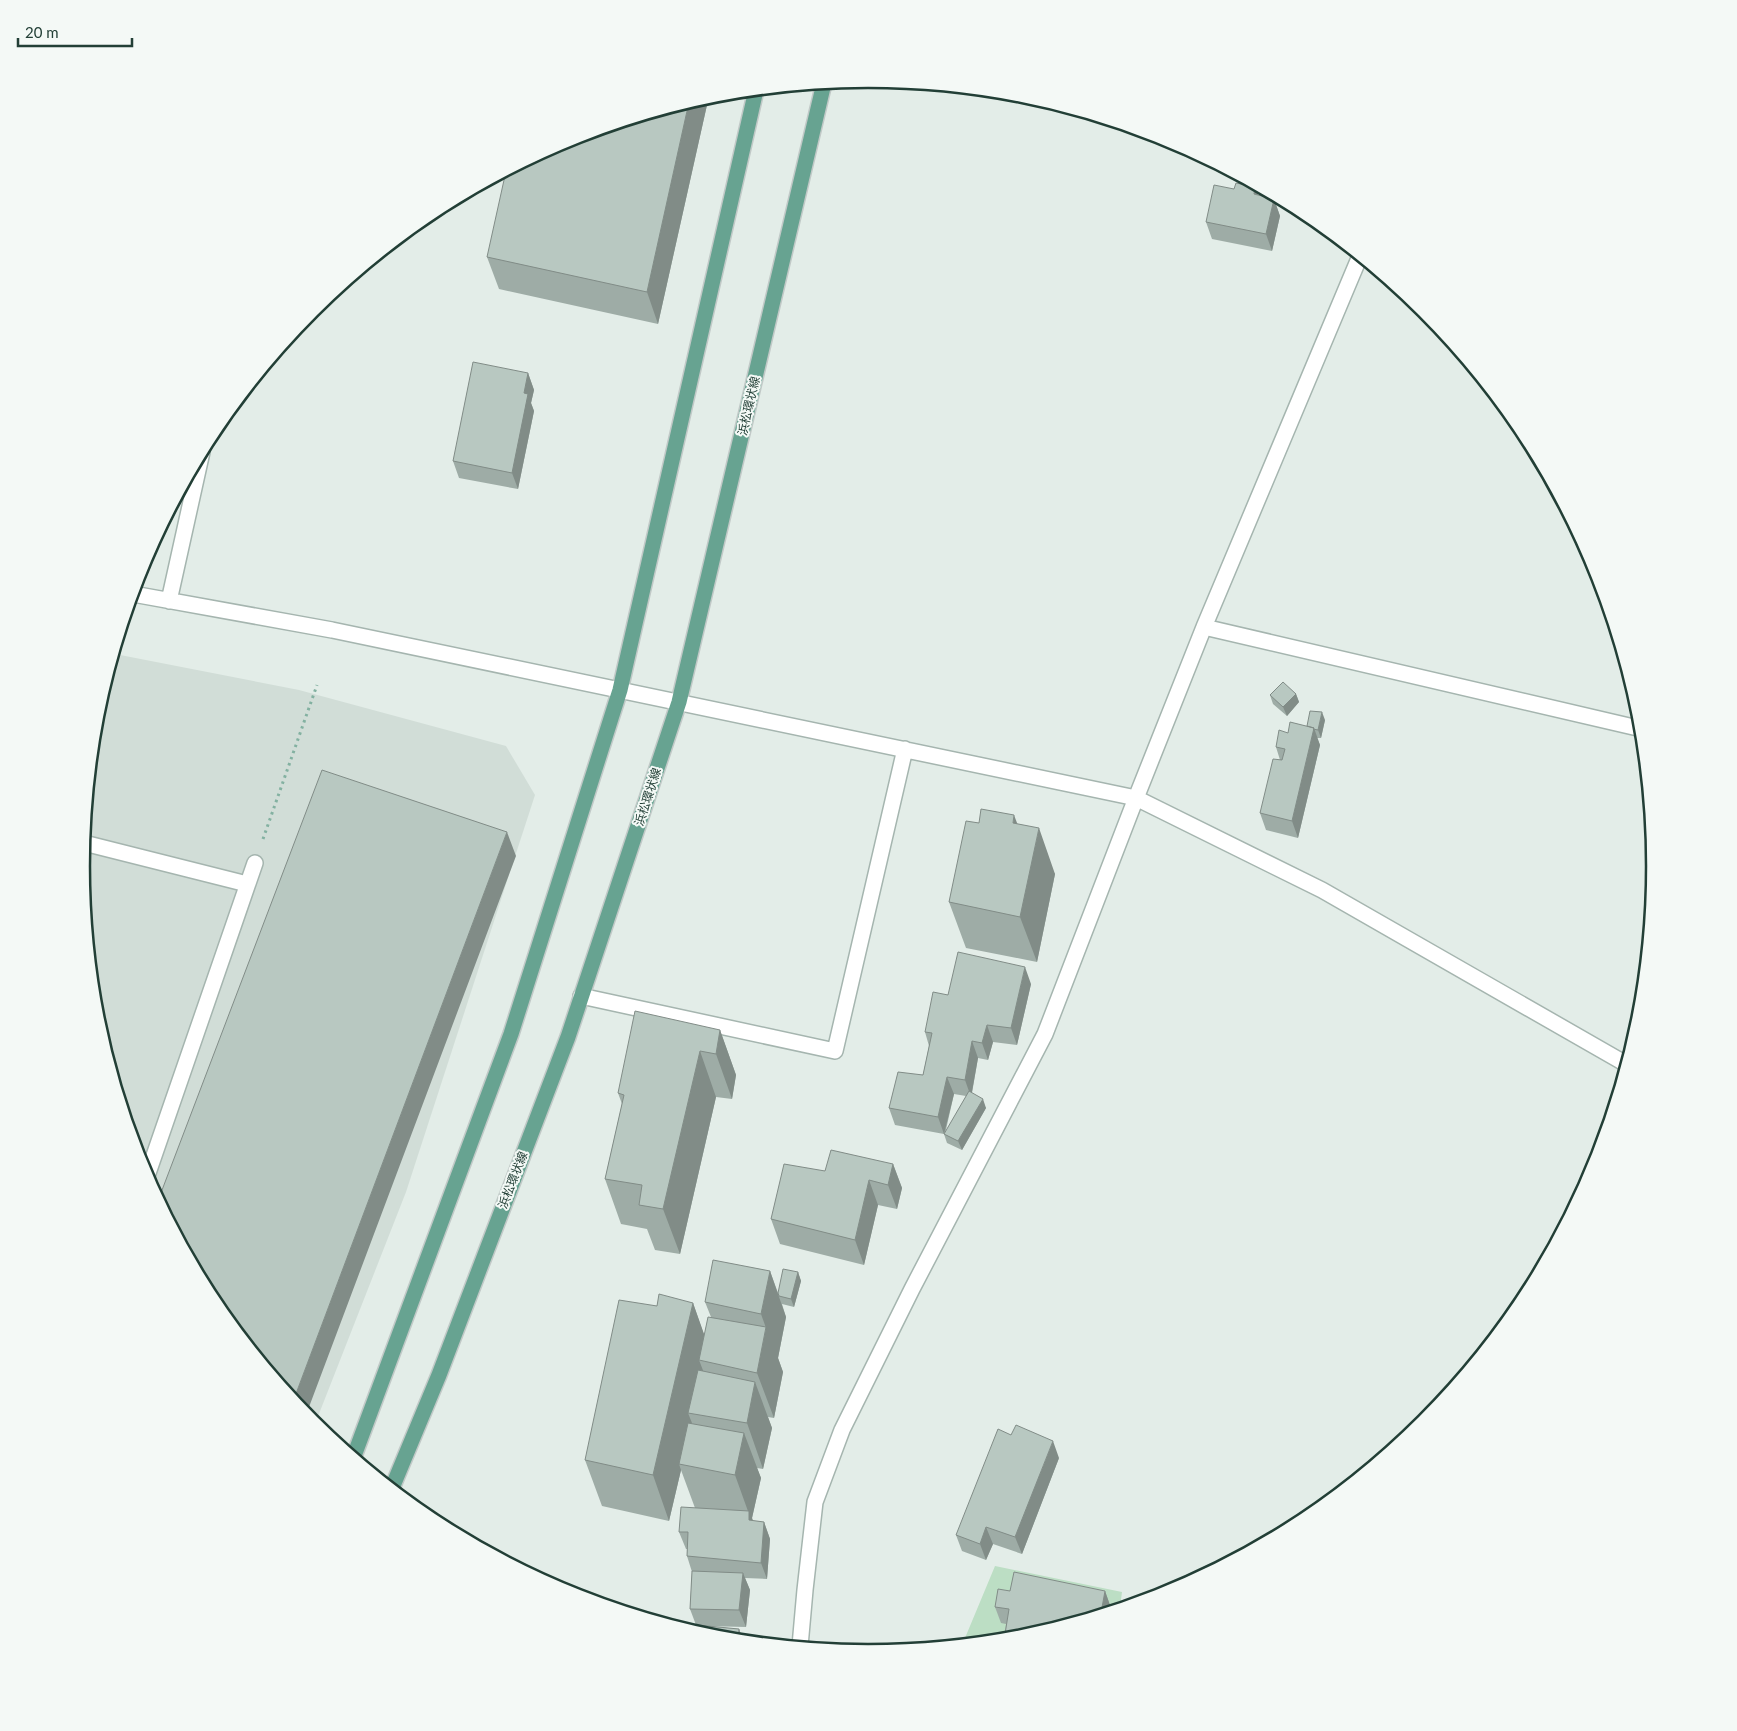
<svg xmlns="http://www.w3.org/2000/svg" width="1737" height="1731" font-family="Lato,'Noto Sans JP',sans-serif">
	<rect width="100%" height="100%" fill="#e3ede8"/>
	<path fill="#d1ddd7" d="M115,654l184,36 207,56 29,49 -129,397 -91,232 -101,-122 -72,-136 -45,-147 -15,-154 15,-153z"/>
	<path fill="#bcdec4" d="M995,1566l127,26 -2,15 -98,30 -62,6 5,-5z"/>
	<g fill="none" stroke-linecap="round" stroke-linejoin="round">
		<g stroke="#a5b5af" stroke-width="18">
			<path id="minor" d="M133,594l199,36 804,168 186,92 304,174
				M169,601l33,-149
				M1204,627l156,-371
				M84,843l163,41
				M581,996l254,55 70,-302
				M147,1176l108,-313
				M800,1646l5,-56 10,-88 27,-72 70,-141 133,-255 91,-236 68,-171 438,102"/>
		</g>
		<g stroke="#c1c9c7" stroke-width="18">
			<path id="major" d="M354,1456l157,-422 109,-344 136,-600
				M392,1488l47,-113 129,-338 111,-335 145,-619"/>
		</g>
		<path stroke="#83b1a1" stroke-width="3" stroke-dasharray="2.5 4" stroke-linecap="butt" d="M263,839l54,-154"/>
		<use href="#minor" stroke="#fff" stroke-width="15"/>
		<use href="#major" stroke="#67a391" stroke-width="15"/>
	</g>
	<path fill="#9eaca6" fill-rule="evenodd" d="M709,96l-51,228 -159,-35 -12,-32z
		M1255,187l3,8 16,4 6,17 -8,35 -60,-12 -6,-17 28,-33z
		M528,373l6,17 -3,13 3,8 -16,78 -59,-11 -6,-17z
		M1296,694l3,8 -12,14 -14,-12 -3,-9z
		M1325,720l-4,18h-4l3,7 -22,93 -32,-8 -6,-17 20,-53 -4,-13 12,-14z
		M979,823l38,1 38,50 -18,88 -71,-14 -17,-46z
		M1031,984l-14,61 -24,-3 -5,18 -10,-2 -6,35 14,15 -24,42 -15,-7 -3,-9 -49,-9 -6,-17 34,-33 6,-29 -4,-14 23,-37zM954,1094l12,2 -21,38z
		M720,1030l16,45 -4,24 -16,-2 -36,157 -25,-4 -8,-21 -26,-5 -16,-45 17,-75 -4,-11z
		M893,1164l9,24 -5,21 -19,-4 -14,60 -84,-21 -9,-25 54,-48z
		M770,1271l8,22 20,-21 3,9 -7,26 -12,-3 4,13 -8,41 5,14 -9,46 -6,-1 4,11 -9,41 -6,-1 4,10 -9,40 1,3 11,1 6,17 -3,40 -22,-1 5,12 -4,37 -43,-1 36,3 4,11 -28,-3 -19,-12 -6,-16 2,-37 -5,-16v-7h-1l-7,-17 16,-24 -14,-38 -12,51 -67,-15 -17,-46 72,-154 36,-3 11,32 7,-18 -6,-15z
		M1059,1458l-37,96 -29,-10 -7,16 -24,-9 -6,-16z
		M1010,1591h95l6,17v2l-89,27 -16,2 -1,-5 1,-10 -5,-1 -6,-16z"/>
	<path fill="#818c87" d="M709,96l-51,228 -11,-32 42,-190z
		M1255,187l6,17 -7,-10z
		M1274,199l6,17 -8,35 -6,-17z
		M528,373l6,17 -3,13 3,8 -16,78 -6,-16 12,-80z
		M1296,694l3,8 -12,14 -4,-9z
		M1322,712l3,8 -4,18 -3,-8z
		M1314,728l6,17 -22,93 -6,-17z
		M1014,815l17,45 -18,-37z
		M1039,828l16,46 -18,88 -17,-45z
		M507,832l9,24 -210,559 -12,-16z
		M1025,967l6,17 -14,61 -6,-17z
		M987,1025l6,17 -5,18 -6,-17z
		M720,1030l16,45 -4,24 -16,-45z
		M972,1041l6,17 -7,39 -6,-17z
		M700,1051l16,46 -36,157 -17,-45z
		M947,1077l7,17 -10,40 -6,-17z
		M983,1099l3,9 -24,42 -4,-9z
		M893,1164l9,24 -5,21 -9,-24z
		M869,1180l9,25 -14,60 -9,-25z
		M770,1271l16,46 -8,41 5,14 -9,46 -17,-45 9,-45 -5,-14z
		M798,1272l3,9 -7,26 -3,-8z
		M693,1303l16,45 -10,12 5,13 -16,40 4,10 -10,42 -3,-1 2,6 -12,51 -16,-46z
		M755,1382l17,46 -9,41 -16,-46z
		M744,1433l17,45 -9,40 3,10 -6,-8v-6l-14,-39z
		M1053,1441l6,17 -37,96 -7,-17z
		M764,1522l6,17 -3,40 -6,-16z
		M986,1527l7,17 -7,16 -6,-16z
		M743,1573l7,17 -4,37 -7,-17z
		M1105,1591l6,17v2l-10,3z
		M739,1629l4,11 -5,-1z
		M1021,1629l3,8h-4z"/>
	<path fill="#b8c8c1" stroke="#818c87" d="M689,102l-42,190 -160,-35 19,-86 62,-32z
		M1236,183l19,4 -1,7 20,5 -8,35 -60,-12 8,-37 20,4z
		M473,362l55,11 -4,20 4,1 -16,79 -59,-12z
		M1283,682l13,12 -13,13 -13,-12z
		M1310,711l12,1 -4,18 -5,-1 1,-1 -7,-2z
		M1290,722l24,6 -22,93 -32,-8 13,-54 9,1 3,-11 -9,-2 3,-17 9,3z
		M322,770l185,62 -213,567 -80,-97 -55,-104z
		M981,809l33,6 -1,8 26,5 -19,89 -71,-15 17,-81 13,2z
		M958,952l67,15 -14,61 -24,-3 -5,18 -10,-2 -7,39 -18,-3 -9,40 -49,-9 9,-36 25,3 9,-42 -7,-1 8,-40 15,3z
		M635,1011l85,19 -4,24 -16,-3 -37,158 -24,-4 3,-20 -37,-6 19,-84 -6,-2z
		M969,1091l14,8 -25,42 -14,-7z
		M831,1150l62,14 -5,21 -19,-5 -14,60 -84,-21 13,-55 41,7z
		M713,1260l57,11 -9,43 -56,-12z
		M783,1269l15,3 -7,27 -12,-3 -1,-3z
		M659,1294l34,9 -40,172 -68,-15 34,-160 38,6z
		M708,1317l58,10 -9,46 -58,-13z
		M698,1370l57,12 -8,41 -59,-10z
		M688,1423l56,10 -9,42 -56,-11z
		M1016,1425l37,16 -38,96 -29,-10 -6,17 -24,-9 42,-106 13,6z
		M681,1507l68,4v9l15,2 -3,41 -74,-7 1,-24h-9z
		M692,1571l51,2 -4,37 -49,-1z
		M1014,1572l91,19 -4,22 -73,22v-5l-7,-1 -1,8 -15,-3 4,-25 -14,-2 3,-18 12,2z
		M686,1624l53,5 -1,10 -23,-2 -29,-9z"/>
	<g text-anchor="middle" stroke-width="4" stroke-linejoin="round" paint-order="stroke">
		<g font-size="12" fill="#223f36" stroke="#f4f9f6">
			<text transform="translate(749 406) rotate(-77)" y="4">浜松環状線</text>
			<text transform="translate(648 797) rotate(-72)" y="4">浜松環状線</text>
			<text transform="translate(513 1180) rotate(-69)" y="4">浜松環状線</text>
		</g>
	</g>
	<path d="M0 0H1737V1731H0ZM90 866a778 778 0 1 1 1556 0a778 778 0 1 1-1556 0Z" fill="#f4f9f6" fill-rule="evenodd"/>
	<path fill="none" stroke="#223f36" stroke-width="2.5" d="M90 866a778 778 0 1 1 1556 0a778 778 0 1 1-1556 0Z"/>
	<path d="M18 38v8h114v-8" fill="none" stroke="#223f36" stroke-width="2.5"/>
	<text x="25" y="38" font-size="15" fill="#223f36" stroke="#f4f9f6" stroke-width="4" paint-order="stroke">20 m</text>
</svg>
